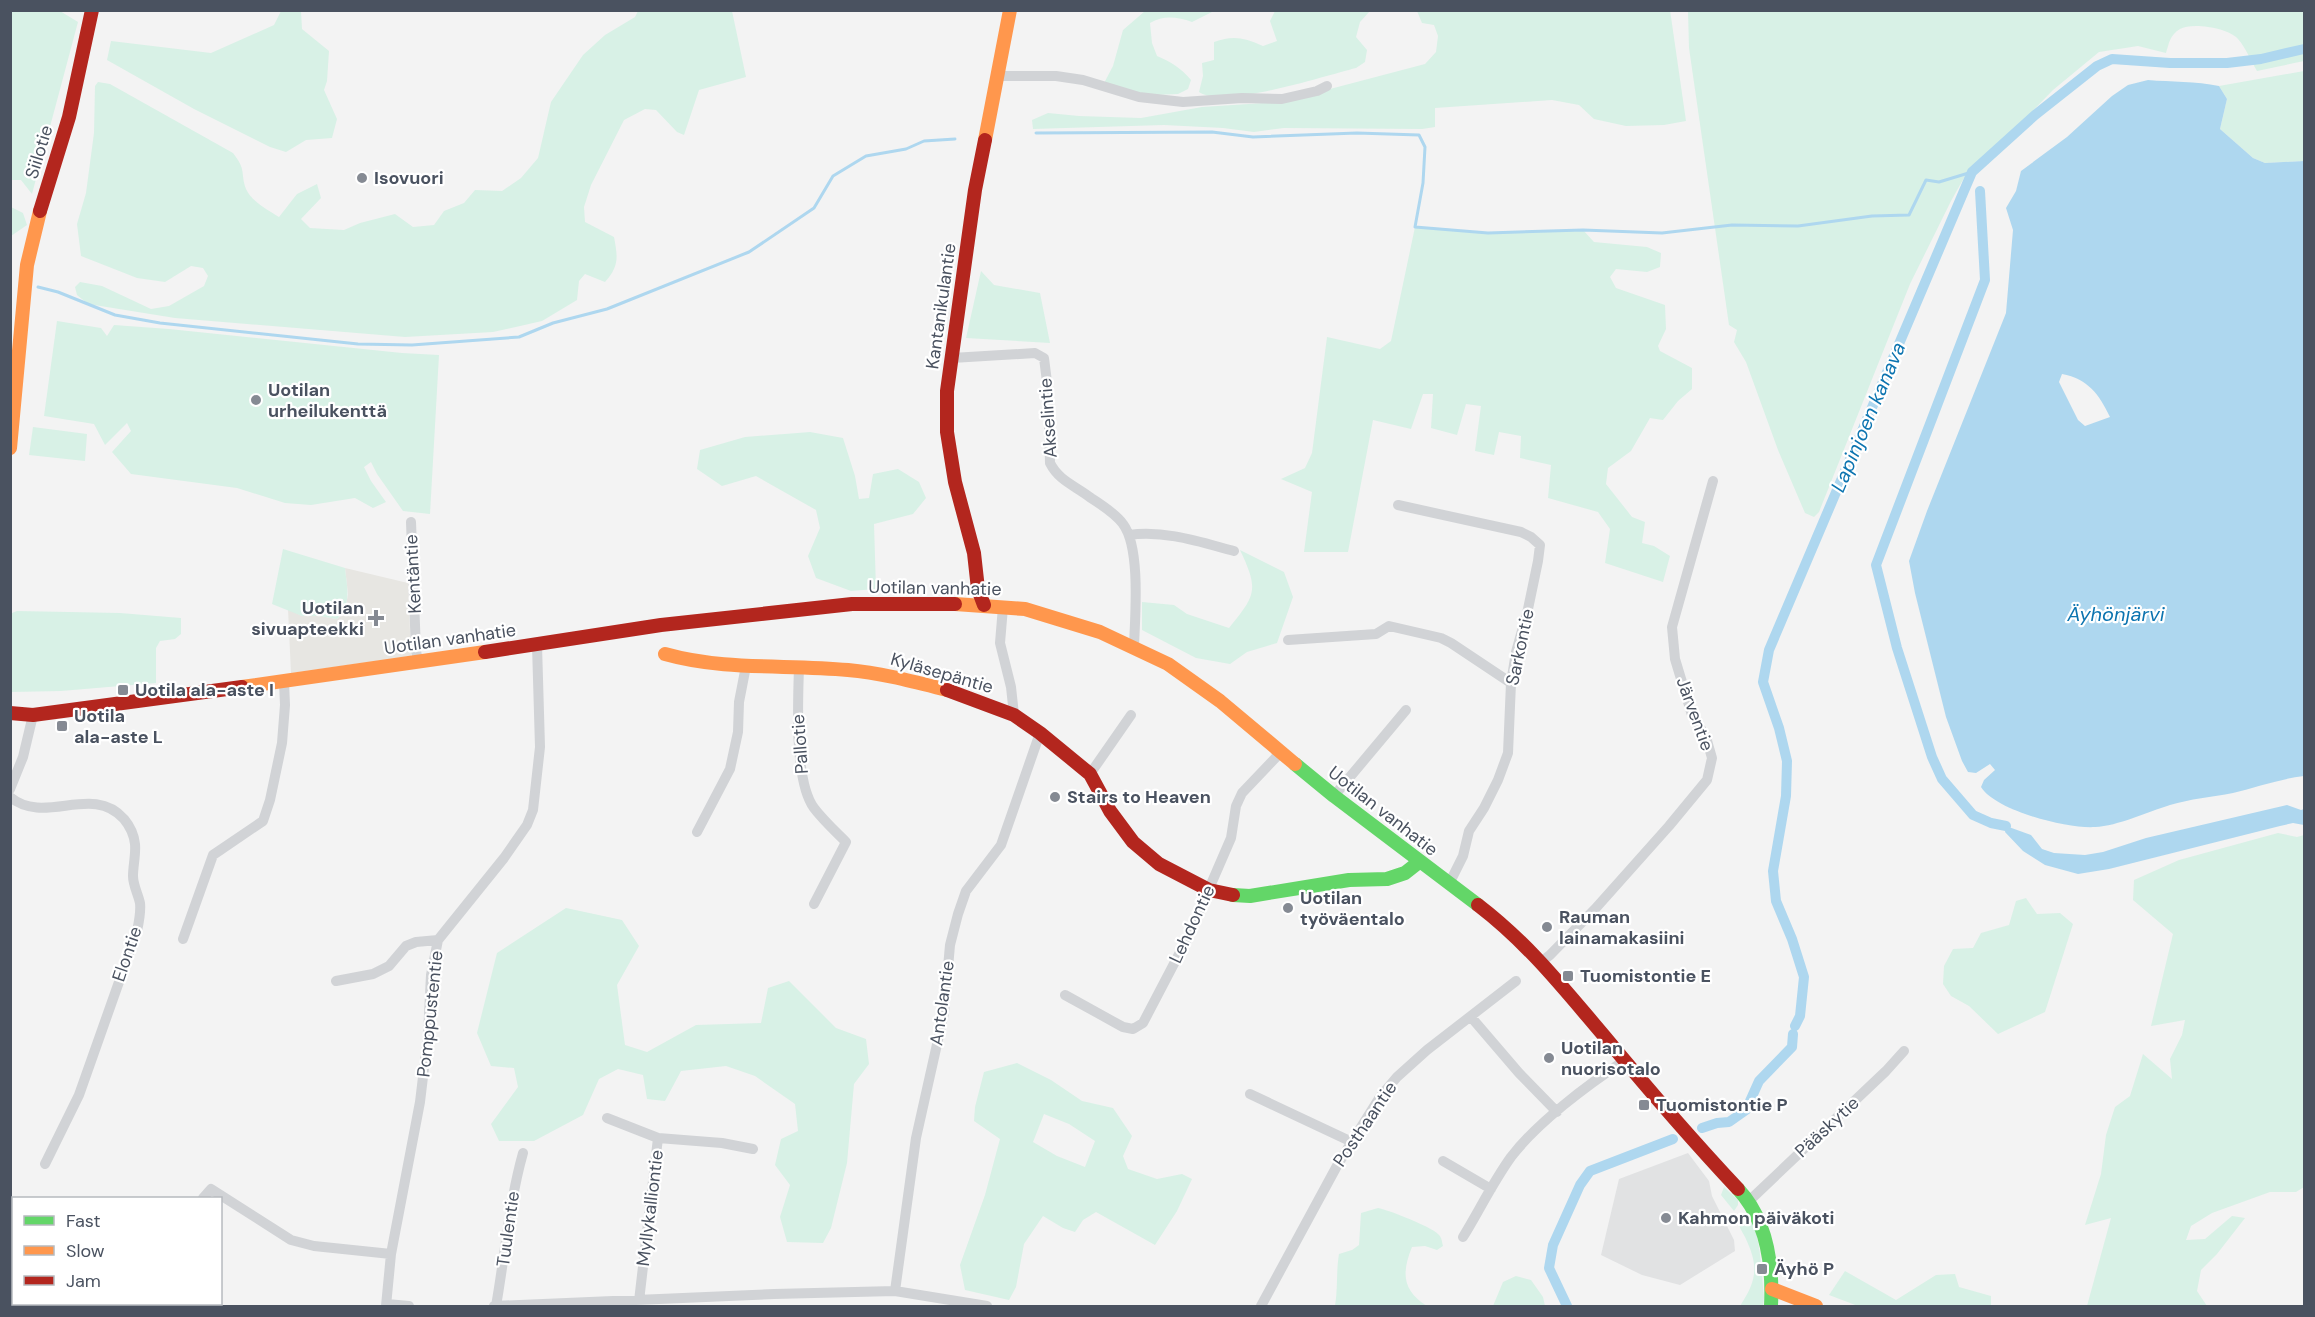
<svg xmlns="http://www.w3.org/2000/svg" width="2315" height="1317" font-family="'DM Sans',sans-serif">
	<rect width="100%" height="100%" fill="#f3f3f3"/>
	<path fill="#e7e6e2" d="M345,568l63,15 3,73 -120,17 -3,-64 14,7h18l17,3 8,-8 3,-17z"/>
	<path fill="#e1e2e3" d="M1688,1153l21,28 3,15 22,44 1,11 -55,34 -38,-10 -41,-20 18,-76z"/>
	<path fill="#d8f1e6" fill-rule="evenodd" d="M1670,10l16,111 -22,4 -38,1 -32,-7 -15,-14 -27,-5 -117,8v19l-13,2 -138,-1 -30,4 -31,-4 -59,-3 -131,4 -1,-9 16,-7 31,3 62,2 61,-11 62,-4 66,-14 95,-25 11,-12 2,-16 -4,-11 -12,-2 -5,-12z
		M10,11h50l18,11 -46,172 -11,-14h-10z
		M281,11h20l1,18 27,22 -2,30 -3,9 13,29 -5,19 -26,2 -20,12 -16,-5 -76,-38 -87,-49 4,-19 100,12 63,-28z
		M638,11h94l14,66 -47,13 -15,45 -7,-3 -21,-22 -11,-1 -21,11 -33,65 -7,22 1,15 29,15c4,21 5,29 -9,45l-20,-8 -6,7 -2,19 -35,21 -49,11 -88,5 -230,-19 -87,-14 -11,-9 -2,-8 5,-5 22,4 49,23 18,-3 35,-20 4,-10 -5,-8 -12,-2 -26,16 -28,-4 -56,-22 -4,-32 9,-31 8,-60 1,-47 3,-4 12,2 123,69c14,18 7,19 13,36 6,13 22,21 33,28l18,-23 20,-10 4,14 -20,21 9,9 34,2 16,-7 35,-9 18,13 21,-2 10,-14 20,-8 11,-13 27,1 19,-13 17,-20 13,-56 32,-47 22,-20 30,-18z
		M1145,11h69l-22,11c-15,-5 -28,-7 -42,1l2,20 5,13c14,6 24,12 34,24l-3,9 -10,5 -48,2 -28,-9 11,-21 10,-36z
		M1275,11h95l-10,11 -4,15 11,13 -2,12 -9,6c-32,8 -132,41 -157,24l4,-16 -1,-13 12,-3v-18c20,-7 30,-4 49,4l14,-5 -7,-20z
		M1688,11h616v50l-47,10c-6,-10 -11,-23 -19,-32 -9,-11 -46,-17 -58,-10 -10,6 -11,14 -14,24l-28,-7 -39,6 -46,38 -47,48 -37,31 -18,32 -41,83 -91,228 -5,5 -9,-4 -27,-63 -32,-88 -12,-20 3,-12 -8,-5 -40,-277z
		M2304,71v90l-39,2 -12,-5 -33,-29 7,-30 -8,-13z
		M11,207l12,6 4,12 -16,11z
		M1415,227l73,6 95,-3 11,12 53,5 14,6 -1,14 -13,5 -31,-3 -6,8 6,11 49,17 1,24 -8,17 2,5 32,17v21l-14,12 -15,19 -13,-2 -19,33 -23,17 -2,16 26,33 13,5 -3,21 12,3 16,10 -7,26 -58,-19 5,-34 -12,-17 -50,-14 3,-33 -31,-7 1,-22 -22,-4 -5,23 -19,-4 6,-45 -15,-2 -9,31 -26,-7 2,-34h-10l-12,35 -38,-9 -25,132h-44l8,-60 -31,-13 24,-11 7,-15 15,-116 53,12 11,-8z
		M981,271l13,14 46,8 10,50 -84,-5z
		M57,321l44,7 6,8 7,-11 55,4 233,24 37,2 -9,159 -27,-3 -26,-37 -6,-12 -7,5 7,14 15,21 -13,6 -18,-10 -44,7 -26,-2 -48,-15 -106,-14 -19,-22 19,-21 -4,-8 -22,22 -11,-21 -50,-8z
		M33,427l54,7 -2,27 -56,-6z
		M810,432l33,6 12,38 4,23 10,-1 4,-24 25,-5 21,13 7,16 -13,16 -39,10 2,65 -25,2 -35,-13 -8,-22 12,-28 -4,-18 -60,-34 -34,10 -25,-17 3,-19 45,-13z
		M283,549l62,19c2,19 7,37 -8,51l-17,-3h-18l-30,-12z
		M1240,550l44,22 9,25 -16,46 -30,9 -17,12 -34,-6 -54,-28v-28l32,3 13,9 42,14c27,-33 30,-38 11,-78z
		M17,611l103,2 61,5v16l-6,5 -15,2 -4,7v35l-95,8 -50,1 1,-79z
		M2278,833l19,4 7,-2v352l-8,5h-26l-58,21 -21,13 -5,14 19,-1 27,-23 13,2 -28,36 -16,16 -4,21 10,15h-120l24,-88 -26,7 16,-51 5,-39 9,-28 15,-11 13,-42 29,25 -2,-20 12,-24 3,-15 -34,6 22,-92 -40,-34 1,-20 45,-20z
		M2026,898l11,16 23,-1 13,11 -28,88 -47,22 -29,-28 -18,-10 -8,-12 1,-18 9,-17 20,-1 8,-15 28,-8 7,-24z
		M566,908l56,12 17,26 -22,39 8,60 22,7 49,-27 65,-2 7,-35 21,-7 47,47 30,11 3,25 -15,20 -7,79 -16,65 -8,15 -36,-1 -7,-25 10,-32 -15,-20 6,-26 17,-8 -3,-27 -40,-28 -29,-10 -45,5 -16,30 -18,-2 -4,-24 -25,-6 -19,10 -16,36 -49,26h-35l-8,-17 27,-37 -4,-19 -23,-2 -14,-33 20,-80z
		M1017,1063l34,17 31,21 31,7 19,28 -9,20 5,13 29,10 25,-5 10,5 -15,32 -22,34 -59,-33 -13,8 -8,12 -12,-4 -20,-12 -19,28 -8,43 -7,13 -44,-10 -5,-25 25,-70 15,-56 -26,-18 1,-14 9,-35zM1044,1114l25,10 26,17 -10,26 -28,-11 -24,-14z
		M1724,1187l14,13v5l-4,6 -13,-16z
		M1378,1208c11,2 57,20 62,28 2,3 2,7 3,10l-6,4 -12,-4 -13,1c-11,27 -9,44 15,59h-92c3,-18 1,-34 4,-52l13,-4 7,-5 2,-32z
		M1742,1216h5c15,15 14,59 17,81l-1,9h-23c17,-26 19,-40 5,-69 -3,-6 -7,-11 -7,-18z
		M1845,1271l51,29 40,-25 19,-1 4,13 32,9v10h-133l-29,-11z
		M1516,1276l15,4 12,17 2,9h-52l10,-24z"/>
	<path fill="#aed7ef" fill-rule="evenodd" d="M2148,80c23,2 48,1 71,6l8,13 -7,30 33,29 12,5 39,-2v615c-24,3 -47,11 -71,17 -21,4 -43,6 -63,12 -23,7 -52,21 -75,22 -27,2 -99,-16 -114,-40l3,-7 11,-10 -5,-6 -14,9 -8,-1 -6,-11 -16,-44 -31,-124 -6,-32 18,-50 79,-198 7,-83 -7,-22 10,-17 5,-20 46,-34 45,-41 16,-11zM2062,374c26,5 37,20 48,43l-25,9 -7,-6 -19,-38z
		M2287,805l14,5 3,-1v16l-11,-2 -13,3 -171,43 -31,5 -33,-9 -22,-14 -18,-19 1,-6 25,9 11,14 12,4 31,2 18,-3 43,-14z"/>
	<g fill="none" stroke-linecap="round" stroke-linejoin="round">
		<path stroke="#aed7ef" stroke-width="3" d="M1036,133l176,-1 41,5 104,-4 62,2 6,12 -2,36 -8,44 73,6 95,-3 79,3 70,-8 66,1 74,-10 37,-1 17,-35 13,2 33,-10
			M38,287l20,5 57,23 45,8 198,21 54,1 107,-8 34,-14 54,-14 142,-57 65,-44 19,-32 33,-20 40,-7 18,-8 31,-2"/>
		<path stroke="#aed7ef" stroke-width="10" d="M1980,191l5,89 -109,285 21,83 35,109 10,22 31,36 18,8 15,3
			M1795,1026l5,-10 4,-39 -12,-38 -16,-38 -3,-30 13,-75 1,-35 -8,-33 -16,-46 6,-32 203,-478 63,-57 62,-49 15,-7 58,4h57l34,-4 43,-10
			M1702,1128l15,-5 12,-1 17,-12 13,-29 33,-34 1,-13
			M1567,1306l-18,-38 4,-23 27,-60 10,-14 83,-32"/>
		<path stroke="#d1d3d6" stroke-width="10" d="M997,76h59l27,4 56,17 44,5 59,-4 40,1 35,-8 10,-5
			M952,358l83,-5 9,5 4,32 2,73c9,18 26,23 41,35 11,7 25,16 32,26 18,24 12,93 11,122
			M1398,505l123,27 10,5 9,8 -2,16 -10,48 -12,43 -5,31 -3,70 -10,27 -14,28 -15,23 -6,25 -14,28
			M411,522l5,129 2,10
			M1129,535c36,-5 71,7 105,16
			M1003,607l-3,36 11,44 3,28
			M1288,640l88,-6 13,-8 52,12 10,5 60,40
			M799,667c-1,34 -5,114 15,141 9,12 21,23 32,34l-32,62
			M1090,774l41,-59
			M10,789l13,-32 10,-42
			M1334,796l72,-86
			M10,797c35,29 82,-14 114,22 5,6 10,16 11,25 1,10 -2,22 -2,32 0,9 5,18 7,27 1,9 -1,19 -3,28l-58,164 -34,69
			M697,832l33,-63 8,-37 1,-30 7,-36
			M183,939l30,-84 50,-34 7,-21 12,-57 3,-38 -1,-23
			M1541,962l9,-7 45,-46 74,-83 38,-46 5,-22 -6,-21 -14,-22 -17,-56 -3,-32 41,-146
			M336,981l37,-7 16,-8 17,-20 10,-4 22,-2
			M1065,995l58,32 10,2 10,-6 46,-88 42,-97 5,-32 6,-13 39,-41
			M1471,1017l48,56 38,39
			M1250,1094l102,48
			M607,1118l51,20
			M1443,1161l48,28
			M203,1198l8,-9 80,51 23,6 77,8
			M1749,1201l137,-130 18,-20
			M1463,1237c16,-26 30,-55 48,-80 26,-34 76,-72 113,-96
			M10,1260l4,-1
			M895,1291l21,-153 28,-125 6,-68 8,-31 8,-23 35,-46 39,-112
			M639,1301l19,-163 64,5 31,6
			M75,1304l4,2
			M387,1304l22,2
			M100,1306l3,-2
			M386,1306l5,-52 29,-152 8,-67 3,-60 7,-35 66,-82 23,-33 6,-15 7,-63 -3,-102
			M494,1306l280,-12 121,-3 92,15
			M496,1306c9,-51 13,-103 27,-153
			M1261,1306l77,-142 42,-67 17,-20 30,-27 89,-69"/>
		<path stroke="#63d668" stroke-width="14" d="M1295,764l39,32 144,109
			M1233,895l17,1 99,-16 38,-1 18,-6 14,-11
			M1738,1189c29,31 35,76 33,117"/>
		<path stroke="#ff974d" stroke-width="14" d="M985,140l25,-130
			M10,448l17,-183 13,-54
			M955,604l70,5 75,23 68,32 52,37 75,63
			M665,654c60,17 122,10 183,16 34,3 67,12 99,20
			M242,687l243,-35
			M1772,1289l44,17"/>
		<path stroke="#b3261e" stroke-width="14" d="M40,211l29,-94 23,-107
			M984,605l-6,-16 -4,-36 -19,-71 -8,-50v-41l28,-201 10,-50
			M485,652l176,-27 191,-21h103
			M947,690l67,25 26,18 50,41 20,37 23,31 26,22 50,26 24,5
			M10,713l23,2 209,-28
			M1478,905c51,39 86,84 127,132 43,52 87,103 133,152"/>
	</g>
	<g fill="#858a93" stroke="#fff" stroke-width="2">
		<circle cx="362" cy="178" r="6"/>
		<circle cx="256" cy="400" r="6"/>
		<path d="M373 609h6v6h6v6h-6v6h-6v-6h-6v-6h6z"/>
		<rect x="117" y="684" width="12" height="12" rx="3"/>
		<rect x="56" y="720" width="12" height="12" rx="3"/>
		<circle cx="1055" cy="797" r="6"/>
		<circle cx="1288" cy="908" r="6"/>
		<circle cx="1547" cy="927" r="6"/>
		<rect x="1562" y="970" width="12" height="12" rx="3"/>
		<circle cx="1549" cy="1058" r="6"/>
		<rect x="1638" y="1099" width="12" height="12" rx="3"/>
		<circle cx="1666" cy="1218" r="6"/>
		<rect x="1756" y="1263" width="12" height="12" rx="3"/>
	</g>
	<g text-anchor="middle" stroke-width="4.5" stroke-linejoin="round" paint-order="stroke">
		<g font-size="18" fill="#4a5260" stroke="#fff">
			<text transform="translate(39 152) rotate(-73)" y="6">Siilotie</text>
			<text transform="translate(941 306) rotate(-82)" y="6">Kantanikulantie</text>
			<text transform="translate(1048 418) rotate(-94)" y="6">Akselintie</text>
			<text transform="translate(413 574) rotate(-93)" y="6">Kentäntie</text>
			<text transform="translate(935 588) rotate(1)" y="6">Uotilan vanhatie</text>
			<text transform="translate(450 639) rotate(-8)" y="6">Uotilan vanhatie</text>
			<text transform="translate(1520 647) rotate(-78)" y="6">Sarkontie</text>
			<text transform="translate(942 673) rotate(16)" y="6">Kyläsepäntie</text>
			<text transform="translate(1695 714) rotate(70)" y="6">Järventie</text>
			<text transform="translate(800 744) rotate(-94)" y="6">Pallotie</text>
			<text transform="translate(1383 811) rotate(38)" y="6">Uotilan vanhatie</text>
			<text transform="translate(1192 924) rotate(-65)" y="6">Lehdontie</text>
			<text transform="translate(127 954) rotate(-71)" y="6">Elontie</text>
			<text transform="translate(942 1003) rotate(-82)" y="6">Antolantie</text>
			<text transform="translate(430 1014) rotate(-84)" y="6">Pomppustentie</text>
			<text transform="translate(1365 1124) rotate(-56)" y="6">Posthaantie</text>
			<text transform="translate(1827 1127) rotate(-43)" y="6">Pääskytie</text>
			<text transform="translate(650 1208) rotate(-83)" y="6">Myllykalliontie</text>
			<text transform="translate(508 1229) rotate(-82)" y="6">Tuulentie</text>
		</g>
		<g font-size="18" font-weight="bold" fill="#4a5260" stroke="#fff" text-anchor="start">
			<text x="374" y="184">Isovuori</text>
			<text x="268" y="396">Uotilan<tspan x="268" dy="21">urheilukenttä</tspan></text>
			<text x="364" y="614" text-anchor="end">Uotilan<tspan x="364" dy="21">sivuapteekki</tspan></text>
			<text x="135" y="696">Uotila ala-aste I</text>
			<text x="74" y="722">Uotila<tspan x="74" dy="21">ala-aste L</tspan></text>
			<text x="1067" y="803">Stairs to Heaven</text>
			<text x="1300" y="904">Uotilan<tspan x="1300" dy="21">työväentalo</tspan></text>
			<text x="1559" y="923">Rauman<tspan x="1559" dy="21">lainamakasiini</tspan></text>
			<text x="1580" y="982">Tuomistontie E</text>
			<text x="1561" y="1054">Uotilan<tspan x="1561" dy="21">nuorisotalo</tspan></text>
			<text x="1656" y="1111">Tuomistontie P</text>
			<text x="1678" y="1224">Kahmon päiväkoti</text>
			<text x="1774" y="1275">Äyhö P</text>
		</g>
		<g font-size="20" font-style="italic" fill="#0c74b0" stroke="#fff">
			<text transform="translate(1868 417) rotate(-67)" y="7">Lapinjoen kanava</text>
			<text x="2116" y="621">Äyhönjärvi</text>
		</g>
	</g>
	<rect width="2315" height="1317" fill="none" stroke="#4a5260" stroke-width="24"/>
	<rect x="12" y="1197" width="210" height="108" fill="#ffffff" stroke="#b7babf" stroke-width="1.5"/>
	<rect x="24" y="1216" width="30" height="9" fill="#63d668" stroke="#b7babf" stroke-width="1.5"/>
	<text x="66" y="1227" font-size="18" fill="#4a5260">Fast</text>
	<rect x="24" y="1246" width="30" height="9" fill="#ff974d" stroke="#b7babf" stroke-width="1.5"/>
	<text x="66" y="1257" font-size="18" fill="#4a5260">Slow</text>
	<rect x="24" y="1276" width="30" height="9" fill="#b3261e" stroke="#b7babf" stroke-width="1.5"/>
	<text x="66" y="1287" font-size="18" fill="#4a5260">Jam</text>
</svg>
